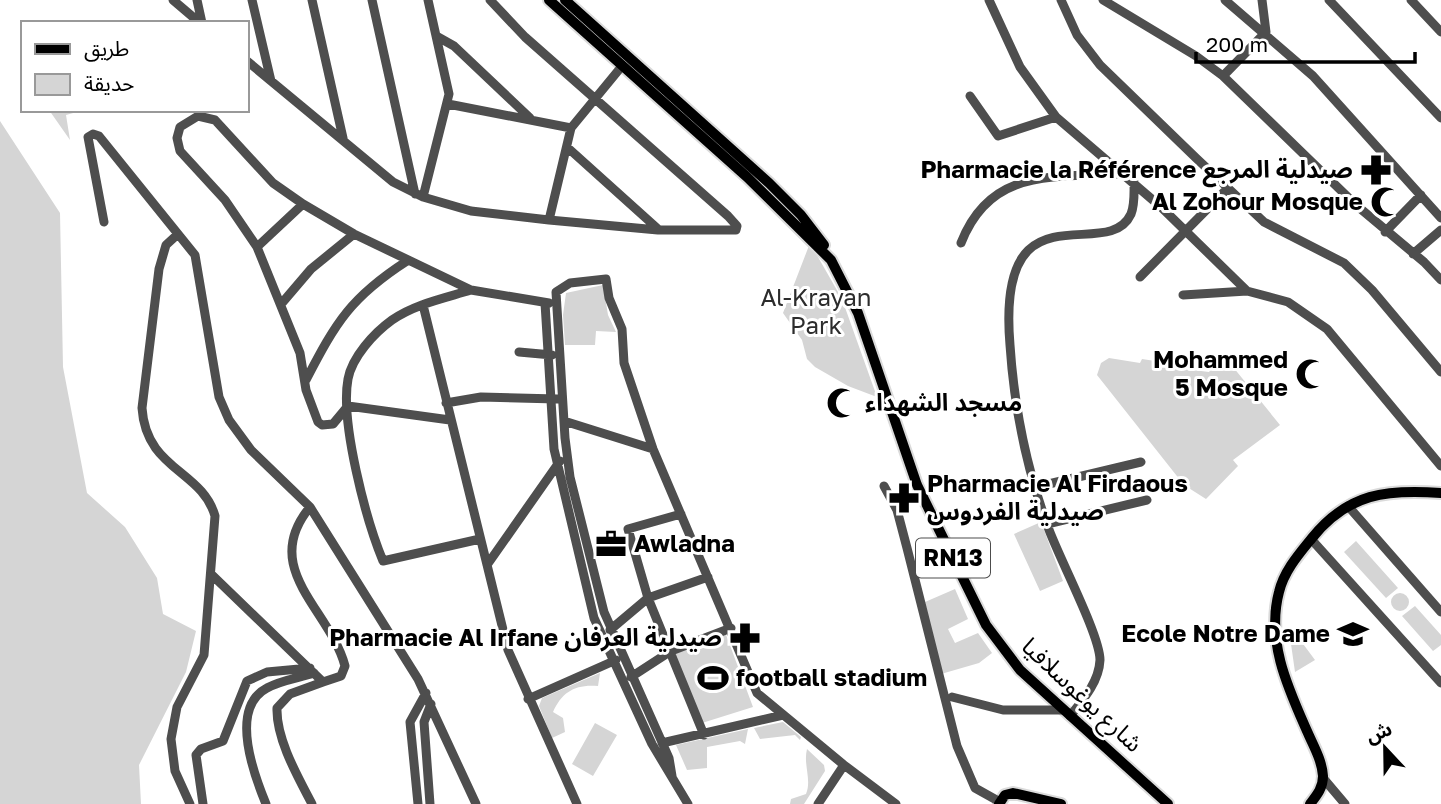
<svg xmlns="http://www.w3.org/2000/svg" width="1441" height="804" font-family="'Golos Text','Noto Sans Arabic',sans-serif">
	<rect width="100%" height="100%" fill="#fff"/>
	<path fill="#d5d5d5" d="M49,110h35l-18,5 4,25z
		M0,121l60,92 3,154 24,126 38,34 32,51 6,36 33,17 -10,41 -47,93 2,39h-141z
		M810,243l32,56 35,98 -29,-11 -33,-19 -8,-8 -5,-19 -19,-27z
		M603,285l5,30 8,17 -20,-1 -1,14h-30l-2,-30 3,-22z
		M1109,358l31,5 2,-4 26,4 2,4 39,5 3,-4 10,3 7,-9 51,63 -47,35 5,6 -32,33 -22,-14 -87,-110 4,-12z
		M1041,522l22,59 -23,10 -26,-57z
		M1356,541l42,47 -12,10 -42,-46z
		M955,589l13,30 -20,10 7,14 23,-10 14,20 -13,10 -38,11 -16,-72z
		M1391 602a9 9 0 1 1 18 0a9 9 0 1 1-18 0Z
		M1415,606l26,29v10l-8,6 -31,-35z
		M1292,629l23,31 -20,12 -6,-42z
		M725,632l28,75 -51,16 -29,-73z
		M600,673l-2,13c-23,-2 -36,6 -45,26l10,6 2,14 -13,6 -13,-32 3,-8z
		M783,722l18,15 -1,3 -5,-5 -35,4 -6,-11z
		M595,723l22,12 -24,41 -21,-12z
		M748,729l-3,15 -5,-3 -33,6v21l-20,2 -11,-25z
		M807,749l17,16 1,6 -21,33h-14l1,-5 15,-5c6,-15 -3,-29 1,-45z"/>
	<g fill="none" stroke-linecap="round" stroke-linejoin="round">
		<g stroke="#dbdbdb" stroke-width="14">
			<path id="major" d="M549,0l198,177 84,83 27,53 59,172 69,140 34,45 148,134
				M565,0l204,183 32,32 23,30
				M999,804l6,-9 8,-2 48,11
				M1310,804c7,-9 13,-16 13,-28 -1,-16 -10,-31 -16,-45 -19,-43 -41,-90 -28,-139 5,-21 20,-38 33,-54 36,-45 75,-49 129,-45"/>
		</g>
		<path stroke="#4e4e4e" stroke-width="9" d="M173,0l27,23
			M197,0l5,23
			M252,0l19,81
			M312,0l31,138
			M372,0l43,194
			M989,0l31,67 36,50 105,90 86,84 41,11 39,27 114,137
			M1061,0l16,35 23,30 96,93 68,64 80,41 28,27 69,82
			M1103,0l93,56 27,20 133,129 68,57 17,18
			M1225,0l88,76 128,142
			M1329,0l112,118
			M1411,0l30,32
			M438,37l16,9 76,72
			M247,61l146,121 30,15 48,14 78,9 109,10h78l1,-4 -9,-10 -203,-179 -35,-37
			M1223,76l43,-44 -4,-32
			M970,96l28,40 58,-19
			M448,104l123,24 -22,92
			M571,128l51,-62
			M568,148l90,81
			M423,197l26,-103 -21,-94
			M303,204l-30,-21 -58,-63 -17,-4 -18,11 -3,11 3,13 45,49 32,47 43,106 6,37 12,32 4,3 11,-1 15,-18 102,14
			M104,222l-16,-85 5,-3 6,2 96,119 24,142 10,23 22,30 59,57 108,172 58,125
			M1385,232l36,-37
			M178,234l-12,11 -7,24 -17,139c4,62 60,62 73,108l-11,139 -27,52 -6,32 4,32 15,33
			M961,243c30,-77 95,-65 164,-69
			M257,247l46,-43 51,30 117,56 78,13
			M1413,254l28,-24
			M1140,277l87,-88
			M471,290c-26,8 -56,14 -79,30 -18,13 -40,37 -44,59 -8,43 18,141 35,182l97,-22
			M1183,295l64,-4
			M282,303l29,-34 43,-35
			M545,303l9,146 40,169 58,126 36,60
			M423,305l85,345 69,154
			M519,352l33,3
			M306,380c30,-58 45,-83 101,-119
			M446,403l35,-6 76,2
			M564,421l89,28
			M884,486l13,24 10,38 50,198 18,42 25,14
			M1036,487l105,-25
			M1348,506l93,106
			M310,507c-51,62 20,102 35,159l-4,10 -18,6
			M681,514l-53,15 20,69 56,137
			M1047,524l100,-24
			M1311,539l130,144
			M487,565l73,-104
			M211,574l112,108 -33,12 -13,14c-1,31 21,69 35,96
			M610,630l38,-32 60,-21
			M631,677l40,-26 60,-23
			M952,697l51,13h61
			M528,699l88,-39
			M1070,716c13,-16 29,-34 30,-56 0,-25 -42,-104 -52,-133 -21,-57 -34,-122 -38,-182 -14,-166 97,-79 121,-131 4,-10 3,-22 3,-32
			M662,743l121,-28
			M672,776l-3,-18 -65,-146 -34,-135 -5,-39 -9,-146 14,-9 36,-4 3,19 13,31 2,34 29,86 104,244 87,72 52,39
			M1323,778l22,26
			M203,804l-7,-49 5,-6 22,-8 24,-60 20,-9 43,-4
			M266,804c-12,-29 -37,-96 1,-116 14,-8 32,-10 47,-15
			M418,804l-8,-82 16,-29
			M430,804l-6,-82 7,-18
			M818,804l26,-39"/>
		<use href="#major" stroke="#000" stroke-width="10"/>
	</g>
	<defs>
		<g id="pharmacy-bare" transform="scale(2.415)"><path d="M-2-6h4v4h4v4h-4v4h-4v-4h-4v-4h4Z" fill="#000" stroke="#fff" stroke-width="2.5" paint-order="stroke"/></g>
		<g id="mosque-bare" transform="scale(2.415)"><path d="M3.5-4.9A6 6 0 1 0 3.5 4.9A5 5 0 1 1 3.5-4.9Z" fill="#000" stroke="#fff" stroke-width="2.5" paint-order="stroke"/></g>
		<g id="office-bare" transform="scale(2.415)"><path d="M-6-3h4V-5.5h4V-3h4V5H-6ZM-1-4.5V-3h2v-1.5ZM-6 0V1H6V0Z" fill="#000" stroke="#fff" stroke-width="2.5" paint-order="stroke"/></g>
		<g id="school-bare" transform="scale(2.415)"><path d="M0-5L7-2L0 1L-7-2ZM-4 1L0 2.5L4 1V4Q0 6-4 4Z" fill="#000" stroke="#fff" stroke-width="2.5" paint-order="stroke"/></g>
		<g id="stadium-bare" transform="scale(2.415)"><path d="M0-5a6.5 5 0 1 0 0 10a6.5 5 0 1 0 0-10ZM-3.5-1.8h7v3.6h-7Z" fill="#000" stroke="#fff" stroke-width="2.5" paint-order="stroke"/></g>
	</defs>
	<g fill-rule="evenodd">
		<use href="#pharmacy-bare" x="1376" y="170"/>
		<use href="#mosque-bare" x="1386" y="202"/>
		<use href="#mosque-bare" x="1311" y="374"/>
		<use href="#mosque-bare" x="842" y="403"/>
		<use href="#pharmacy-bare" x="904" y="498"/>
		<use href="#office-bare" x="611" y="544"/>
		<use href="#school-bare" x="1353" y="634"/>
		<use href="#pharmacy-bare" x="745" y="638"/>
		<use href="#stadium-bare" x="713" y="678"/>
	</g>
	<g text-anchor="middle" stroke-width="6" stroke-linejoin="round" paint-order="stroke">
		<rect fill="#fff" stroke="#4c4c4c" stroke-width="2" x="916" y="538.5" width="74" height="39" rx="5"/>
		<g font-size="23" font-weight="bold" fill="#000">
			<text x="953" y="566">RN13</text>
		</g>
		<g font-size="24" font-weight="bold" fill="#000" stroke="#fff" text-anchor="end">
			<text x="1353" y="178">Pharmacie la Référence صيدلية المرجع</text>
			<text x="1363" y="210">Al Zohour Mosque</text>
			<text x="1288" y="368">Mohammed<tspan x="1288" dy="28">5 Mosque</tspan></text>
			<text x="865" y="411" text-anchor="start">مسجد الشهداء</text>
			<text x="927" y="492" text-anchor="start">Pharmacie Al Firdaous<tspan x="927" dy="28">صيدلية الفردوس</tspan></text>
			<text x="634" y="552" text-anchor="start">Awladna</text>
			<text x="1330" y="642">Ecole Notre Dame</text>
			<text x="722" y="646">Pharmacie Al Irfane صيدلية العرفان</text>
			<text x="736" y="686" text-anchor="start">football stadium</text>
		</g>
		<g font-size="24" fill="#2c2c2c" stroke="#fff">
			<text x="816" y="306">Al-Krayan<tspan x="816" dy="28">Park</tspan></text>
		</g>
		<g font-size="24" fill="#000" stroke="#fff">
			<text transform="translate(1082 695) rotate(43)" y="8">شارع يوغوسلافيا</text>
		</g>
	</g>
	<rect x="21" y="21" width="228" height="91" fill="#ffffff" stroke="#999999" stroke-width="2"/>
	<rect x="35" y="44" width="35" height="10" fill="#000000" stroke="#999999" stroke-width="2"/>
	<text x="84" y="56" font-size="21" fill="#000000">طريق</text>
	<rect x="35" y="74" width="35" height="21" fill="#d5d5d5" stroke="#999999" stroke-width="2"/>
	<text x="84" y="91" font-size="21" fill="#000000">حديقة</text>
	<g transform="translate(1385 748) rotate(338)" stroke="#ffffff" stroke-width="5" paint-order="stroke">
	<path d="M0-5L12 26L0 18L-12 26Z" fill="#000000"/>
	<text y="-10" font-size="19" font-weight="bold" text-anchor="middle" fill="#000000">ش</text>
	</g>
	<path d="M1196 52v10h219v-10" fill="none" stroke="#000000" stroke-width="3.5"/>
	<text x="1206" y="52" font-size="21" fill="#000000" stroke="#ffffff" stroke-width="5" paint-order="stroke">200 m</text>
</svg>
